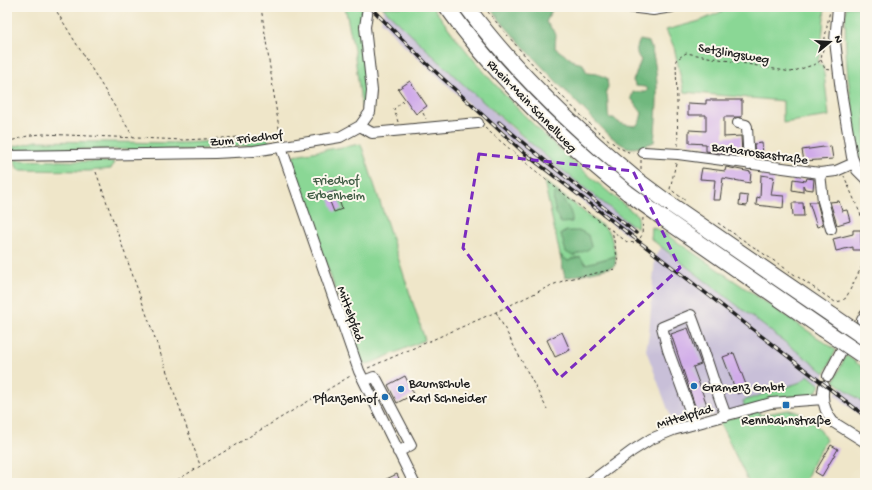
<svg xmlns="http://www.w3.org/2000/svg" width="872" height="490" font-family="'Gochi Hand',sans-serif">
	<rect width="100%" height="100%" fill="#fbf7ec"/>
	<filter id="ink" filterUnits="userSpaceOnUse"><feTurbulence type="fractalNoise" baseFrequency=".025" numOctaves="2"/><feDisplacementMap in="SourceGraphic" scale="8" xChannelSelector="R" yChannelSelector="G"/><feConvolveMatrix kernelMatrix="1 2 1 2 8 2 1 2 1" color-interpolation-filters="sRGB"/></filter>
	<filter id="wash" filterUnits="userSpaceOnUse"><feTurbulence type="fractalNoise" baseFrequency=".012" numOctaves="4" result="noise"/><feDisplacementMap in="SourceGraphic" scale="16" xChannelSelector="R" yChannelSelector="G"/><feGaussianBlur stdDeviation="0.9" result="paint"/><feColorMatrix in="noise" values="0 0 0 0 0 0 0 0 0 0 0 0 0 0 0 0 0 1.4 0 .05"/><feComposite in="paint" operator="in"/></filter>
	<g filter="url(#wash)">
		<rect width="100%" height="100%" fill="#efe6c9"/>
		<path fill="#c8bfd8" d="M384,9l82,78 48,43 117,95 -3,11 -32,-24 -90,-74 -101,-91 -24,-26z
			M662,247l163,126 -5,12 -12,-10 -7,7 -57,19 1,7 -71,18 -28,-76 3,-16 6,-78z
			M841,386l24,18v15l-30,-24z"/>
		<path fill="#8ad795" stroke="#537a58" d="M345,7h18l-3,16 7,70 -1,10 -4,7 -8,-60z
			M382,7h51c58,82 127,147 205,209l-1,12 -4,-4 -2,1 -76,-61 -89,-77z
			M732,7h93l-4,44 -3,9 1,5h4l6,51 -46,7v-22l-99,-9 -10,-45 -8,-17 34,-9z
			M846,7h19v149l-6,3 -4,-3 -8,-43 6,-2c-6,-35 -9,-68 -7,-104z
			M268,138l2,6 -82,6 -153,-1 -25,2 2,-4 24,-6 147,2z
			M361,144l64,196 -54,23 -7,1 -3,-3 -71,-198 4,-8z
			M14,160l100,2 -3,7 -22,2 -71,-1z
			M544,181l61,47 5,5 6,23 -30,8 -9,-7 -9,4 -8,-6z
			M652,227l15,8 169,115 -11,23 -174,-134z
			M846,355l19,14v35l-31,-23z
			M808,375l12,10 -4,7 -7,4 -25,1 -39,11 -2,-7 58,-19z
			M789,410c19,4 29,14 37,30l-13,22 -8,21h-56l-30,-62 40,-10 1,4z"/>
		<path fill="#6fb87e" stroke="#466a4d" d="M489,7h70l-7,3 -6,12 10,12 -1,14 20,14 8,2 4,9 10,1 10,4 1,9 -2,4c3,9 1,18 3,27h5c5,7 14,7 22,8l4,-5 2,-8 -11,-15 2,-6h13l2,-3 -3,-2 -9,-1 -3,-5 8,-21c-6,-7 -5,-12 -1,-20l9,2c12,30 8,69 5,100 -8,3 -19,8 -27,5 -14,-5 -31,-26 -42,-36 -33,-34 -66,-67 -96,-104z
			M556,193c7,5 18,20 16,29l-11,1c-5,-7 -9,-21 -7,-29z
			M566,231h15l7,4 3,11 -2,3 -16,7 -7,-4 -5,-18z
			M560,255l8,6 12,-4 6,7 30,-8 -1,9 -2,2 -48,11z"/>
		<g id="blocks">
			<path fill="#d0abe9" d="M410,81l17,25 -11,8 -18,-25z
				M706,100h36v17h-18v20l17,-1 1,18h-14l-22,-3v-7l-17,-1v-13l17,1v-16h-18v-12l18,1z
				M762,143l1,12 -8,1 -1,-12z
				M831,146l2,13 -29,2 -2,-11z
				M726,167l25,5 -1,11 -27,-5 -3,22h-7l2,-20 -15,-1 2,-11 23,3z
				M761,175l13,2 -3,18 13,1 -1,12 -27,-3 1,-8 3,1z
				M807,178l7,1 -1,11 -8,-1 -2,-4v7l-11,-2 1,-11 13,2z
				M336,191l6,18 -8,3 -7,-18z
				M740,195l8,1 -1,10 -8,-1z
				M839,201l3,10 5,-1 3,11 -13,4 -7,-23z
				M809,202h8l6,23 -6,2z
				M792,203h11l1,13h-11z
				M853,230h8v20h-8v-3l-17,4 -3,-12 20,-5z
				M688,328l13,36 -8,3 14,38 -11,4 -25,-75z
				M562,332l8,18 -15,7 -8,-17z
				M734,353l14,37 -11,4 -14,-37z
				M405,376l9,18 -17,9 -9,-18z
				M831,445l7,4 -16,27 -7,-4z
				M397,474l4,9h-23z"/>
		</g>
	</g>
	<g filter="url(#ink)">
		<use href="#blocks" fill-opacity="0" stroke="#3c3a36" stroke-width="1"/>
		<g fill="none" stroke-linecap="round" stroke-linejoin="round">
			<g stroke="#3c3a36" stroke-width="12">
				<path id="minor" d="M629,7l24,3 19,-3
					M838,7l-3,34 6,50 11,66 5,13 8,8
					M738,123l8,2 1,2 2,37
					M360,126l12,7 106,-10
					M281,147l78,224 55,112
					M643,152l35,2 142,19 16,-2 18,-8
					M7,156l208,-3 39,-2 86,-14 20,-11 10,-14 2,-21 -7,-64 3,-20
					M820,173l3,28 8,28
					M862,320l3,-5
					M828,376l13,-25
					M364,381l10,-4 3,3 34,65 -13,7
					M824,386c-3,13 1,26 9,36l32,20
					M695,424l-27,-74 -6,-23 29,-12c13,33 22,67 35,101
					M589,483l43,-32 19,-12 22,-9 98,-27 52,-4"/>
			</g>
			<g stroke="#3c3a36" stroke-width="17">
				<path id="highway" d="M447,7c50,71 114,132 181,186
					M467,7c48,65 107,121 169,172
					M667,202l166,114
					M663,218l160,111"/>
			</g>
			<path stroke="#3c3a36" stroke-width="1" stroke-dasharray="3 3" stroke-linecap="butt" d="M54,7l80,131
				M261,7l19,128
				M484,7c20,25 122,147 150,146
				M821,60l4,9 6,1
				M423,113l3,6
				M398,122l-4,-13 9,-8
				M485,128l66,56 76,58 10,1 5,-8 1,-17
				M7,142l24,-7 12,-1 141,6 96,-5
				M678,146l-2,-86 10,-7 105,19 25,-8 5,-4 9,-50
				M641,160v9
				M676,163l-6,26 16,12
				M96,172l104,293
				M718,223l117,79 6,-1 5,-3 19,-38 -2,-40 -19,-44
				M496,312l51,97
				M368,368l128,-56 56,-27 16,-6 47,-10 3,-7 -6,-32
				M609,479l1,4
				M172,483l180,-108"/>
			<use href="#minor" stroke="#fff" stroke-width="10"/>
			<use href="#highway" stroke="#fff" stroke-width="15"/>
			<g stroke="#1c1c1c" stroke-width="3.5">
				<path id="rail" d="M370,7l56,56 97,89 342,264
					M499,122l28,24 109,87"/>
			</g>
			<use href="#rail" stroke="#fbf7ec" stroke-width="2" stroke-dasharray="6" stroke-linecap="butt"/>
			<g stroke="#3c3a36" stroke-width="17" stroke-linecap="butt">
				<path id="highway-bridge" d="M636,179l31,23
					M628,193l35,25
					M833,316l32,22
					M823,329l40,27"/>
			</g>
			<use href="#highway-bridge" stroke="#fff" stroke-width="15"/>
		</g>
	</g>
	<path fill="none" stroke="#7b2cbf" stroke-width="3" stroke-dasharray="8 5" stroke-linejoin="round" d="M479,154l154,17 47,97 -120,110 -97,-130z"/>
	<g fill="#1f6fb2" stroke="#fbf7ec" stroke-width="1.5">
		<circle cx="694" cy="386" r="4"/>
		<circle cx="401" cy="389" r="4"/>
		<circle cx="385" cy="397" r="4"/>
		<rect x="782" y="401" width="8" height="8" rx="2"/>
	</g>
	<g text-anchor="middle" stroke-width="4" stroke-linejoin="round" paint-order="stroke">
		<g font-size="13" fill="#1c1c1c" stroke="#fbf7ec">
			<text transform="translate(734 52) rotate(10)" y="5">Setzlingsweg</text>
			<text transform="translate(533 105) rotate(46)" y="5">Rhein-Main-Schnellweg</text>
			<text transform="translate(246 137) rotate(-6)" y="5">Zum Friedhof</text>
			<text transform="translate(760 152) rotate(8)" y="5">Barbarossastraße</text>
			<text transform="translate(352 313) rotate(70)" y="5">Mittelpfad</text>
			<text transform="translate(684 415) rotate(-17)" y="5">Mittelpfad</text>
		</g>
		<g font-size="13" fill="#425d46" stroke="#fbf7ec">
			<text x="336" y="184">Friedhof<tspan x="336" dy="15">Erbenheim</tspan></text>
		</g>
		<g font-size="13" fill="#1c1c1c" stroke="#fbf7ec" text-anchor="start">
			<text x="409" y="387">Baumschule<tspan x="409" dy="15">Karl Schneider</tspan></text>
			<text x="702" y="391">Gramenz GmbH</text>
			<text x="377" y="402" text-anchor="end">Pflanzenhof</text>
			<text x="786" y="424" text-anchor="middle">Rennbahnstraße</text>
		</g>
	</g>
	<rect width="872" height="490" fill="none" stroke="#fbf7ec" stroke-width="24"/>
	<g transform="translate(830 42) rotate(72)" stroke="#fbf7ec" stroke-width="3" paint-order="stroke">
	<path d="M0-3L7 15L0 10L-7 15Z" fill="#1c1c1c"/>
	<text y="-6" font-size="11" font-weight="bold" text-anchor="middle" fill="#1c1c1c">N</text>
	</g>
</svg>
